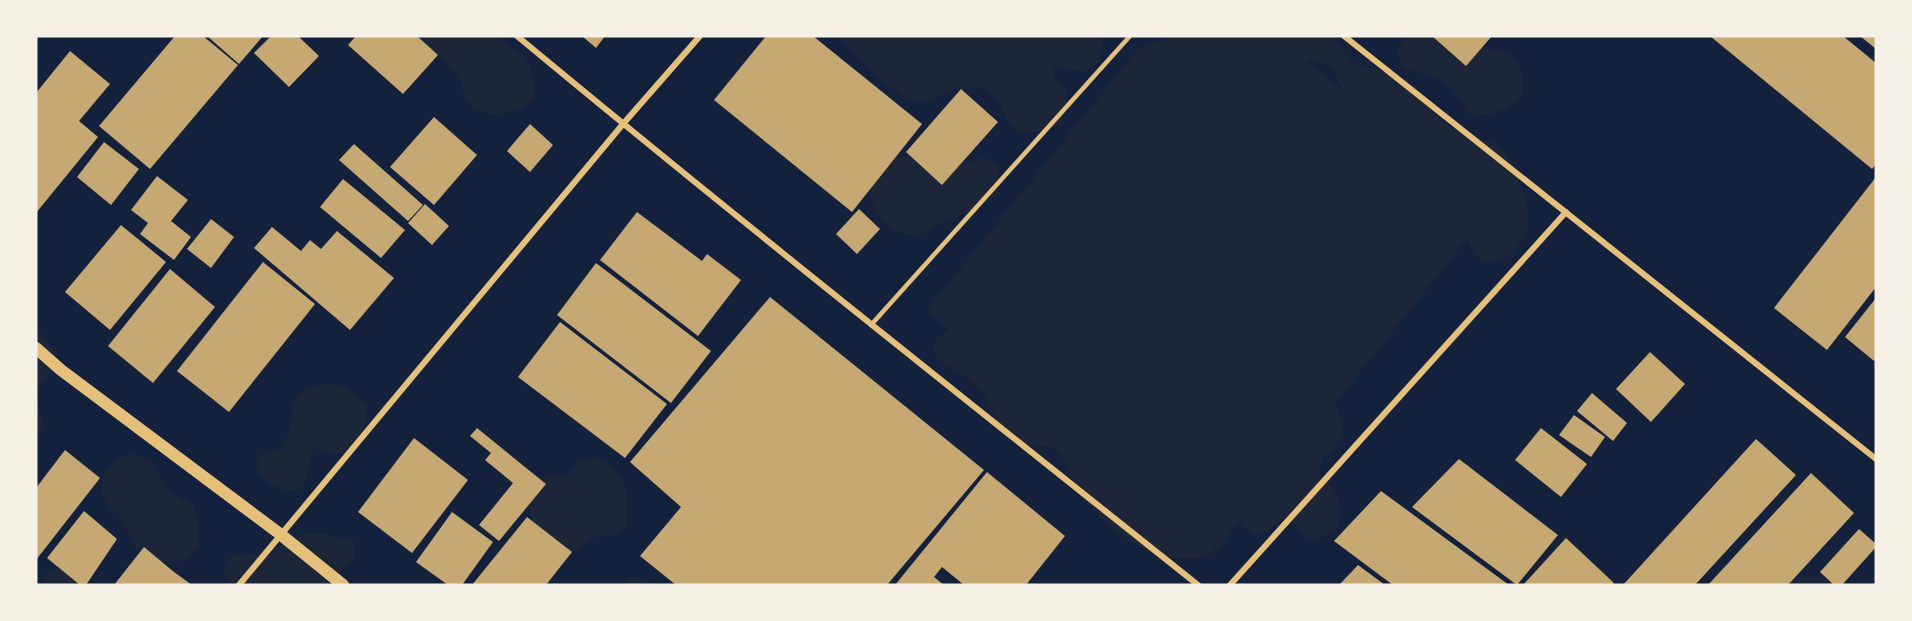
<svg xmlns="http://www.w3.org/2000/svg" width="1912" height="621" font-family="Figtree,sans-serif">
	<rect width="100%" height="100%" fill="#14213d"/>
	<path fill="#1d2539" fill-rule="evenodd" d="M409,36h89c6,8 12,10 20,15 14,10 14,30 17,46l-13,10 -16,6 -16,1 -16,-5 -10,-12 -3,-15 -14,-19 -12,-12 -16,-5z
		M834,36h266l1,10 -2,16 -14,10 -32,-5 1,11 12,12v17l-4,16c-16,9 -27,11 -45,8 -4,-4 -9,-9 -11,-14 -4,-9 -7,-17 -15,-24 -8,-7 -25,-7 -35,-4 -18,5 -26,18 -48,9 -31,-13 -46,-45 -74,-62z
		M1172,36h160l13,17 11,11 32,9 28,14 11,12 8,15 12,11 45,17 13,10 8,13 12,32 3,15v16l-16,27 -16,7 -16,-2 -13,-21 -132,164 6,15 1,15 -7,14 -13,11 -4,16c21,19 26,27 19,55l-14,7 -16,3 -10,-13 -15,-6 -13,9 -14,7 -13,-11 1,-7 -25,30 -2,-1 -4,6 -15,6 -35,-2 -16,-6 -29,-19 -38,-37 -13,-31 -9,-14 -15,-4 -17,-2 -26,-19 -14,-30 -24,-22 -15,-7 -12,-12 2,-15 13,-10 -22,-19 212,-262zM1305,60l15,2 14,7 8,21z
		M1404,36h75l4,10c7,4 15,4 22,7 19,8 20,28 15,45 -13,12 -31,19 -49,17 -9,-10 -15,-26 -27,-33 -23,-14 -59,-7 -40,-46z
		M908,156c12,5 34,13 47,12 18,-2 25,-20 43,-2l1,27c-23,20 -54,25 -79,42 -24,0 -38,-7 -47,-30 -2,-6 -4,-17 -2,-23 3,-7 16,-19 21,-25z
		M36,330h3l14,19 6,11 -16,22 -7,14 8,34 -5,8h-3z
		M325,383l16,2 26,19 -2,19 -7,26c-13,6 -27,7 -39,-1l-7,3 -7,31 -4,7c-22,5 -38,-7 -47,-26l6,-8 23,-7 9,-26v-17l10,-14 7,-4z
		M131,452l21,10 15,28 26,15 5,17v25l-12,13 -21,3 -30,-16 -15,-31 -12,-11 -7,-11v-16l5,-8 7,-7z
		M595,458c34,14 32,34 32,67l-11,11h-15l-10,2 -12,11 -15,4 -26,-21 -8,-20 -2,-16 7,-15 16,-5h17l11,-14z
		M302,534h25l27,7v18l-28,26h-90l-13,-13 8,-16 36,-4z
		M70,562l15,23h-41v-11l10,-3z
		M1816,576l16,4 9,5h-56v-2l15,-6z
		M637,577l18,8h-28v-7z"/>
	<path fill="#c6a872" d="M175,36h28l35,29 -88,104 -51,-43z
		M207,36h56l-24,28z
		M271,36h27l21,20 -30,31 -35,-34z
		M356,36h61l21,19 -35,39 -55,-49z
		M582,36h23l-9,12z
		M766,36h47l109,88 -70,88 -138,-112z
		M1432,36h60l-26,30z
		M1710,36h133l33,27v101l-4,5z
		M1860,36h16v13z
		M70,51l40,33 -31,37 19,16 -62,76v-120z
		M961,89l37,33 -56,63 -36,-33z
		M434,117l43,38 -43,50 -44,-38z
		M530,124l23,21 -23,27 -23,-21z
		M104,142l35,27 -28,36 -34,-28z
		M354,144l69,61 -15,16 -69,-61z
		M157,176l31,24 -17,21 20,16 -17,23 -34,-26 8,-11 -17,-13z
		M1876,177v110l-49,63 -53,-42z
		M343,179l62,51 -24,28 -61,-51z
		M425,204l24,22 -17,19 -24,-22z
		M859,209l21,20 -23,25 -21,-20z
		M637,212l65,49 5,-7 34,26 -43,56 -98,-76z
		M211,219l23,18 -23,31 -24,-19z
		M121,225l45,37 -56,68 -45,-38z
		M272,227l29,24 9,-11 11,9 16,-18 57,47 -44,52 -96,-82z
		M263,262l52,42 -86,108 -52,-41z
		M596,263l115,88 -40,52 -114,-88z
		M170,269l45,38 -62,76 -45,-37z
		M770,297l214,173 -97,115h-211l-36,-29 41,-49 -51,-45z
		M1876,298v60l-2,3 -29,-24z
		M560,322l107,82 -42,54 -107,-81z
		M1650,352l35,32 -34,38 -35,-33z
		M1592,393l35,30 -14,18 -36,-30z
		M1574,415l31,22 -14,20 -32,-22z
		M477,428l69,56 -47,57 -20,-16 34,-42 -28,-23 6,-7 -21,-17z
		M1541,428l46,36 -26,33 -46,-37z
		M414,438l54,42 -56,73 -54,-41z
		M1756,439l40,36 -101,110h-72z
		M65,450l35,28 -64,82v-72z
		M1459,459l99,76 -41,50 -105,-78z
		M987,472l78,64 -39,49h-62l-22,-18 -8,10 10,8h-49z
		M1811,473l43,40 -66,72h-80z
		M1381,491l128,94h-116l-59,-44z
		M84,511l33,28 -31,46h-6l-33,-27z
		M452,512l41,30 -31,43h-14l-32,-23z
		M527,517l45,35 -26,33h-74z
		M1859,529l17,15v3l-34,38h-8l-14,-13z
		M1566,538l48,45 -2,2h-89z
		M144,547l30,25 18,13h-78z
		M1358,565l27,20h-46z"/>
	<g fill="none" stroke-linecap="round" stroke-linejoin="round">
		<path stroke="#e5c07b" stroke-width="4.5" d="M871,325l259,-289"/>
		<path stroke="#e5c07b" stroke-width="6" d="M517,36c224,186 453,367 681,549
			M1344,36l532,423
			M239,585l384,-461 77,-88
			M1230,585l336,-373"/>
		<path stroke="#e5c07b" stroke-width="12" d="M36,348l25,22 219,164 63,51"/>
	</g>
	<rect width="1912" height="621" fill="none" stroke="#f6f1e7" stroke-width="75"/>
</svg>
